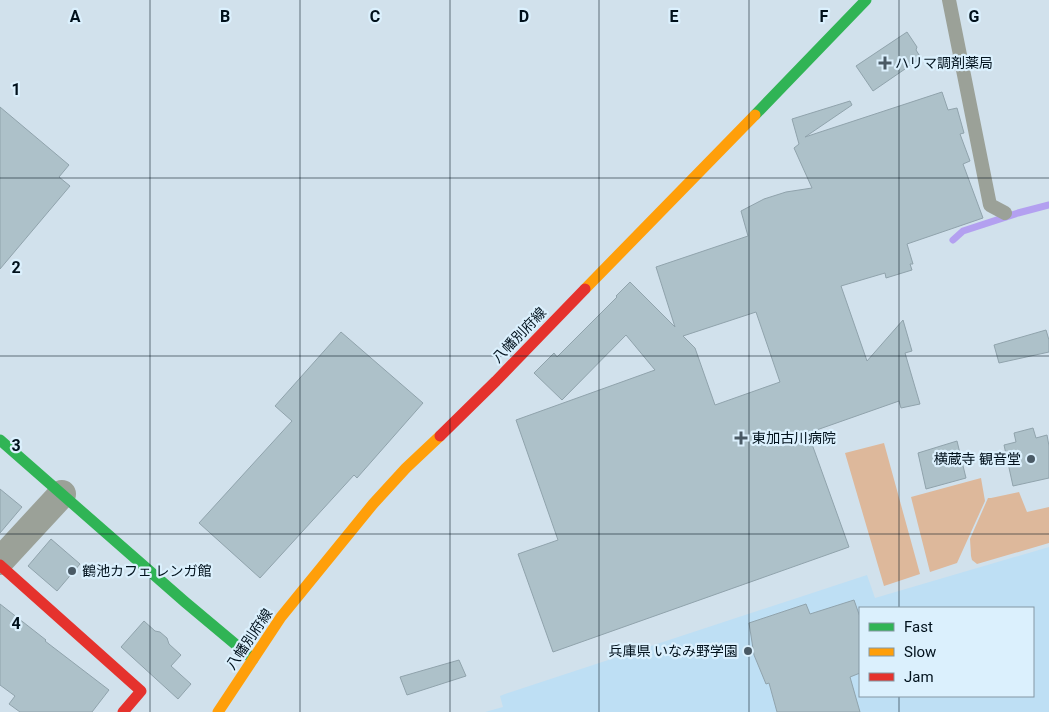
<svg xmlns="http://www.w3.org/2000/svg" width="1049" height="712" font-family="Roboto,'Noto Sans JP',sans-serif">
	<rect width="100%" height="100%" fill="#d1e1ec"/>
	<path fill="#bedff4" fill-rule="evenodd" d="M1049,547v165h-564l18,-5 -3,-11 5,-2 362,-119 8,23zM860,608h173v88h-173z"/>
	<path fill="#ddb89b" d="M884,443l36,131 -36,12 -39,-133z
		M981,478l4,23 -28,62 -27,9 -19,-75z
		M1019,492l8,20 22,-5v36l-72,21 -5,-4 -1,-4 -1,-17 18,-41h3z"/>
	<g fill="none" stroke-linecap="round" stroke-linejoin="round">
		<path stroke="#b3a0f0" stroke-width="7" d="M953,240l10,-9 55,-18 31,-8"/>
	</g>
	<path fill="#adc1c9" stroke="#90a3ac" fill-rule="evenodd" d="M907,32l10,15 -1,3 5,8 -48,33 -17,-25z
		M942,92l6,18 9,-2 7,25 -4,1 10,27 -7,3 20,54 -76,26 6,20h-3l2,6 -26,8 -1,-5 -44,13 26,75 36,-41 9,31 -7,2 15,51 -19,4 -2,-7 -91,32 41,114 -296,105 -35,-98 40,-14 -42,-120 139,-50 -29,-35 -64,65 -28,-27 20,-20 3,4 60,-60 -1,-1 14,-14 45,45 -19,-60 92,-31 -7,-25 23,-12 22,-7 26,-4 -18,-40 5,-4 -7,-25 58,-18 2,4 -47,32zM756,312l24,70 -65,23 -20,-57 -12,-12z
		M0,107l69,58 -10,12 11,9 -70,83z
		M1046,330l3,10v12l-50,11 -5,-18z
		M341,332l82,71 -66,75 -3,-3 -94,103 -61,-55 93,-102 -17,-15z
		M1033,428l3,10 11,-3 2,11v32l-36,8 -9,-41 12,-3 -2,-9z
		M957,441l9,37 -40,11 -8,-36z
		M0,489l22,18 -22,26z
		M51,539l29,25 -23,27 -29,-25z
		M854,600l6,17v56l-10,4 10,35h-83l-8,-29 -3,1 -12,-29 -5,-32 57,-19 4,10z
		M0,604l46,36 -1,1 64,49 -17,22h-72l-11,-8 6,-8 -15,-11z
		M144,621l11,10 5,1 7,6 2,6 12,11 -10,11 20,18 -13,15 -57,-52z
		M459,660l7,16 -59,19 -7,-18z"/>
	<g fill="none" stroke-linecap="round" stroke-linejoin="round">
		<path stroke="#9ba198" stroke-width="14" d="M949,0l41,205 15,8"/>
		<path stroke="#9ba198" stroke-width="28" d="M0,561l62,-67"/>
		<path stroke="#30b455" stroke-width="11" d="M755,115l111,-115
			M0,440l185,162 68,57"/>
		<path stroke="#ff9f0a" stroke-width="11" d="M585,289l170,-174
			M218,712l63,-95 92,-113 33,-36 34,-32"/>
		<path stroke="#e5322d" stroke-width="11" d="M440,436l56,-55 89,-92
			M0,565l141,126 -18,21"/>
	</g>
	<path fill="none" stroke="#01111c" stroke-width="1" stroke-opacity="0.55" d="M150,0v712M300,0v712M450,0v712M599,0v712M749,0v712M899,0v608M0,178h1049M0,356h1049M0,534h1049M899,696v16"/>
	<g fill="#4a5a65" stroke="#dbf0fd" stroke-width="2">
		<path d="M882.5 55.5h5v5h5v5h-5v5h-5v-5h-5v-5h5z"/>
		<path d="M738.5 430.5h5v5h5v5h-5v5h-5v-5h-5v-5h5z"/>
		<circle cx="1031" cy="459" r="5"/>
		<circle cx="72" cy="571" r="5"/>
		<circle cx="748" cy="651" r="5"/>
	</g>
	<g text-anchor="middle" stroke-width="4.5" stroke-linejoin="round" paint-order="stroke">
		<g font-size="14" fill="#01111c" stroke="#dbf0fd" text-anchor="start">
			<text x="895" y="68">ハリマ調剤薬局</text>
			<text x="752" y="443">東加古川病院</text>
			<text x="1021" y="464" text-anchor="end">横蔵寺 観音堂</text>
			<text x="82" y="576">鶴池カフェ レンガ館</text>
			<text x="738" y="656" text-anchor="end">兵庫県 いなみ野学園</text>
		</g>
		<g font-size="14" fill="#01111c" stroke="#dbf0fd">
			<text transform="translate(519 335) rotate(-46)" y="5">八幡別府線</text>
			<text transform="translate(249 639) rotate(-56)" y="5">八幡別府線</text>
		</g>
	</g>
	<g font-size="16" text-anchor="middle" font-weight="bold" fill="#01111c" stroke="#dbf0fd" stroke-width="4.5" stroke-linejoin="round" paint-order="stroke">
		<text x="75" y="22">A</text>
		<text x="225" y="22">B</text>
		<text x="375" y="22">C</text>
		<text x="524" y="22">D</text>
		<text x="674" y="22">E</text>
		<text x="824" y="22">F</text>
		<text x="974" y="22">G</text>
		<text x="16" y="95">1</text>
		<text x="16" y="273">2</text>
		<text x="16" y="451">3</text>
		<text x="16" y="629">4</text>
	</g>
	<rect x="859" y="607" width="175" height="90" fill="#dbf0fd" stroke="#8497a3"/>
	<rect x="869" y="623" width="25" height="8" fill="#30b455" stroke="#8497a3"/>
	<text x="904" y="632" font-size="15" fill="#01111c">Fast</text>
	<rect x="869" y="648" width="25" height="8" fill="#ff9f0a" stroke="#8497a3"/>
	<text x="904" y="657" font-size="15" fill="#01111c">Slow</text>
	<rect x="869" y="673" width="25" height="8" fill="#e5322d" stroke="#8497a3"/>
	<text x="904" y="682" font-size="15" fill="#01111c">Jam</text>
</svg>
